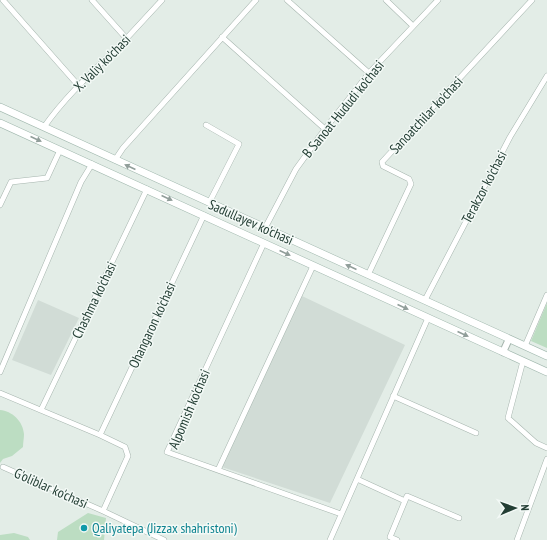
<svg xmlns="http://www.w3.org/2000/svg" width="547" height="540" font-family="'PT Sans Narrow',sans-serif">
	<rect width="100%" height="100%" fill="#e3ede7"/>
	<path fill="#d1dcd6" d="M302,296l103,49 -75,158 -108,-36z
		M38,300l41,18 -28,57 -39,-15z"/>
	<path fill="#bcddc2" d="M547,303v45l-16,-7z
		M0,410c12,1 23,11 24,24 0,4 -1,9 -1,13l-11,9 -9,3 -3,4z
		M88,513l18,5 -2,22h-47l1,-8z
		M14,533l14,4 2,3h-30v-5z"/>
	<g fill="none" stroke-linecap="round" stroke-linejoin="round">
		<g stroke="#a6b5ae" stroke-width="6">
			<path id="minor" d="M3,0l75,85
				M92,0l34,38
				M287,0l82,73
				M386,0l27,26
				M222,37l103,92
				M206,125l33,19 -30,59
				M44,127c23,-33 54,-60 82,-88 12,-13 24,-26 36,-39
				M115,160l8,-12 133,-148
				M0,205l11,-23 36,-4 13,-28
				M265,228l31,-59 29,-40 44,-56 69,-73
				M264,243l-97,209 174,62
				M368,275l43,-91 -2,-5 -26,-13 -1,-4 150,-162
				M425,300l85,-163 37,-61
				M525,346l22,-51
				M523,361l-15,57 28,25 11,5
				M0,372l81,-190 11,-18
				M0,393l100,42 25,12 3,9 -25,55
				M393,396l83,37
				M41,410l106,-221
				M100,435l104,-220
				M3,467l100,44 61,29
				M218,470l95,-204
				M357,479l48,22
				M330,540l98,-222
				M397,540l-7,-3 17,-41 52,22
				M517,540l30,-81"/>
		</g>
		<g stroke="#a6b5ae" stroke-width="8">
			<path id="tertiary" d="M503,352l6,-13"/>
		</g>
		<g stroke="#a1b8ae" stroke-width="8">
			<path id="secondary" d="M0,107l547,249
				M0,123l547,249"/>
		</g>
		<use href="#minor" stroke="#fff" stroke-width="5"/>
		<use href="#tertiary" stroke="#fff" stroke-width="6"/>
		<use href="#secondary" stroke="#fff" stroke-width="7"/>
	</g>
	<defs><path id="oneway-solid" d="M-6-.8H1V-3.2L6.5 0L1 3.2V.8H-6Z"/></defs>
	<g fill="#919e9a">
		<use href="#oneway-solid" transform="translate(36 139) rotate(24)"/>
		<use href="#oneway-solid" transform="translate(130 167) rotate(-155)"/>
		<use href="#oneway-solid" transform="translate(167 198) rotate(25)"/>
		<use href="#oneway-solid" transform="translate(285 253) rotate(25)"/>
		<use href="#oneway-solid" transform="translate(351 267) rotate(-156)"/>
		<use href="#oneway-solid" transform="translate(403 307) rotate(24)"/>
		<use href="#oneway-solid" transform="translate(463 334) rotate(24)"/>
	</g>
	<circle fill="#0f9aa8" stroke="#f3f9f6" stroke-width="1.5" cx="84" cy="528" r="4"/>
	<g text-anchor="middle" stroke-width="3" stroke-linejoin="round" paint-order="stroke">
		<g font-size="14" fill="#233e34" stroke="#f3f9f6">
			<text transform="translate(102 63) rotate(-45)" y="5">X. Valiy ko'chasi</text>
			<text transform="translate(343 109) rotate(-51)" y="5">B Sanoat Hududi ko'chasi</text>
			<text transform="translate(426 115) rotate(-47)" y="5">Sanoatchilar ko'chasi</text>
			<text transform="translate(484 187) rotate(-62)" y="5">Terakzor ko'chasi</text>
			<text transform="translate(251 222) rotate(24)" y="5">Sadullayev ko'chasi</text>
			<text transform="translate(94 300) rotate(-64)" y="5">Chashma ko'chasi</text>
			<text transform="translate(152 325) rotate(-65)" y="5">Ohangaron ko'chasi</text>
			<text transform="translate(189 409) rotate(-67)" y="5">Alpomish ko'chasi</text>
			<text transform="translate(51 488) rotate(24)" y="5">G'oliblar ko'chasi</text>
		</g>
		<g font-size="14" fill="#0d838f" stroke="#f3f9f6" text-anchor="start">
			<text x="92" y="533">Qaliyatepa (Jizzax shahristoni)</text>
		</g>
	</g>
	<g transform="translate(515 508) rotate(88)" stroke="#f3f9f6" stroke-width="3" paint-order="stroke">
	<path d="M0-3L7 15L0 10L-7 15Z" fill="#233e34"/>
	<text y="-6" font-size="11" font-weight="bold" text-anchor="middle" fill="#233e34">N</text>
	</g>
</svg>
